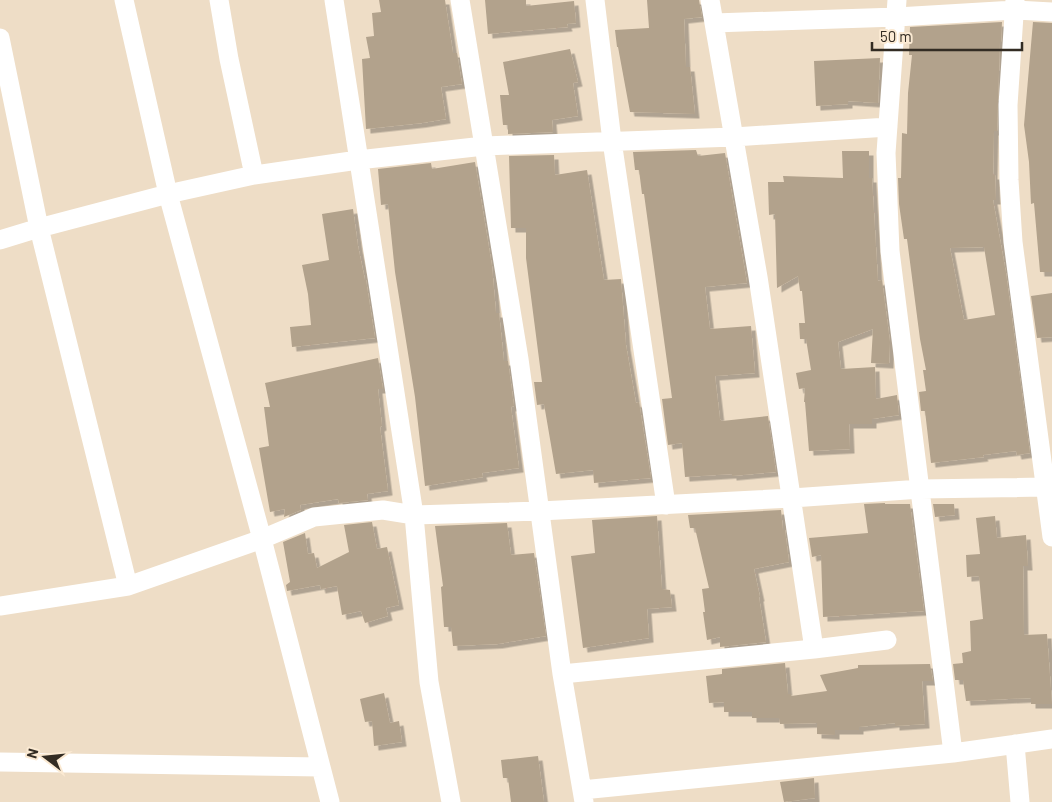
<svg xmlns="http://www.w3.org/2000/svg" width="1052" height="802" font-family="Barlow,sans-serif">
	<defs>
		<filter id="shadow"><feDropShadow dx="4.5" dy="4.5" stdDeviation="0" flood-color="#0004"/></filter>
	</defs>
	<rect width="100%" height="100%" fill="#eeddc6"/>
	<path fill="#b2a28c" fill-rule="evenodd" filter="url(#shadow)" d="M379,0h66l8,53h4l5,31 -21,3 5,32 -24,4 -56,6 -4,-70 8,-1 -4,-21 8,-1 -2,-23 9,-1z
		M485,0h41v6l48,-5 2,22 -9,1 1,3 -80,7z
		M647,0h52l3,17 -18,2 2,48h4l5,47 -65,-2 -12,-65h-1l-2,-17 34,-2z
		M1002,22l-1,20h-1l-3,89h-3l-1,44h2l1,25h-3l13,73 24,180 -13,2 -1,-4 -33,4 1,2 -53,6 -6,-52h-4l-2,-19 7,-1 -3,-21h3l-6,-31 -13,-100h-3l-5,-35 -1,-26h3l1,-45 5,1 1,-41 4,-38h-3l1,-28zM984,247l11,68 -31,5 -14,-72z
		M1033,22l19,1v249h-12l-6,-69 -3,1 -2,-42 -5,-37z
		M570,49l8,33 -5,1 5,33 -26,4 1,12 -45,2v-9h-5l-3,-30h9l-6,-33z
		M880,58l-2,45 -30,-2v3l-32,2 -2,-45z
		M696,150l2,6 27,-3 22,130 -42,4 5,42 41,-3 4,47 -40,3 5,43 2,2 46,-5 8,56 -44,4v-2l-47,3 -3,-34 -14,2 -6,-46 10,-1 -28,-204h-2l-3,-24h-4l-2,-18z
		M842,151h27v27h3l6,103 4,-1 8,62 -1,22 -18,-1 2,-34 -35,13 3,27 34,-2 1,32 21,-4 2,20 -27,4v5h-23l1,25 -41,2 -4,-49h-1l1,-14 -6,1 -3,-16 15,-3 -5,-31h-6l-1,-16h6l-3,-32h-2l-2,-15 -21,12 -2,-74 -6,1 -1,-33h16l-1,-6 60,2z
		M554,155l1,20 32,-5 17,110 17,-1 5,66 10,58 3,-1 12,76 -57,5 -1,-13 -37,4 -12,-70 -7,1 -3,-23h8l-16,-124v-30h-15l-2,-72z
		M475,162l17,104 4,47h3l5,48h4l6,45 -3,1 8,61 -37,5 1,4 -58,9 -10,-89 -20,-125 -7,-68 -7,1 -3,-36 53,-6 1,6z
		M353,209l5,37 7,34h1l9,58 -83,9 -2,-20 21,-2 -3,-31 -6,-29 27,-5 -7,-46z
		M1052,293v44l-15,1 -6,-42z
		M378,358l5,31h-5l4,37 -2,1 8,64 -21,3 1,6 -29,3 -1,-4 -38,6 1,5 -17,7 1,-8 -15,3 -11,-64 10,-2 -5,-39h6l-5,-24z
		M885,503v1h25l14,107 -101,6 -2,-62 -9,2 -3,-19 59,-5 -4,-29z
		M933,504h21l1,11 -20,2z
		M781,510l2,20h2l4,32 -35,7 6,28h-1l7,45 -46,5v-10l-13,3 -4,-28h2l-3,-23 7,-1 -14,-60h-5l-2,-13z
		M657,516l5,73 8,1 2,17 -25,2 2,29 -66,10 -12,-92 24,-3 -3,-33z
		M995,516l2,22 29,-3 2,31h-5l1,69 23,-1 5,70h-21v-6l-65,3 -3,-21h-8l-2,-16 10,-1 -1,-10 9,-2 -1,-30 13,-2 -4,-43 -12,1 -1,-22 14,-1 -4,-36z
		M372,522l5,27 10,-2 12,58 -13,3 2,8 -23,7 -4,-12 -19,4 -5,-29 -16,3 -1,-4 -33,6 -1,-6 4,-3 -7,-40 22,-9 3,21 6,-1 3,15 32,-16 -5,-27z
		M507,523l4,32 23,-2 12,83 -48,8 -45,2 -2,-19h-7l-3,-40 2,-1 -8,-60z
		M785,663l3,31h3v2l36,-5 -7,-16 38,-7v-3l72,-1 3,17h-11l3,43 -30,2v-3l-36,4v3h-24v5l-18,-1v-11l-37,1 -1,-6h-27v-6h-28v-10l-15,1 -3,-27 16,-2v-5z
		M384,693l6,30 9,-2 3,21 -28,4 -2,-25 -7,1 -5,-23z
		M538,756l6,46h-33l-3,-24h-5l-2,-18z
		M814,778l1,20 -31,4 -4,-20z"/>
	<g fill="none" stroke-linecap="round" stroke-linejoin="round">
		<path stroke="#fff" stroke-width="19" d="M124,0l44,194 94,345 68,263
			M219,0l10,59 25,116
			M334,0l80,515 15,167 22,120
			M460,0l59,359 43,315 22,128
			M595,0l17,141 54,364
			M710,0l48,277 56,372
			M897,0l-11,153 4,98 63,502
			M1015,0l-7,105 1,75 4,62 39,295
			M714,23l183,-6 118,-7 37,2
			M0,38l39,190 89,358
			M0,240l39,-12 129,-34 86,-19 104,-15 126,-14 250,-9 154,-10
			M0,606l128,-20 134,-47 52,-22 69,-7 31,5 126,-4 252,-13 129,-9 124,-2
			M562,674l252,-25 73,-9
			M1015,744l5,58
			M0,762l321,5
			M582,790l371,-37 99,-14"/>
	</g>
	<g transform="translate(45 757) rotate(286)" stroke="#fbead3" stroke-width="4" paint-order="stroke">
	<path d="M0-4L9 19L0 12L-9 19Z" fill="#332c23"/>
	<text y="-8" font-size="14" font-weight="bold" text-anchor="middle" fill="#332c23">N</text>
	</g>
	<path d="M872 42v8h150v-8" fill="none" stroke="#332c23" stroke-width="2.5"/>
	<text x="880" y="42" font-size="15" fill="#332c23" stroke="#fbead3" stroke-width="4" paint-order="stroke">50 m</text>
</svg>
